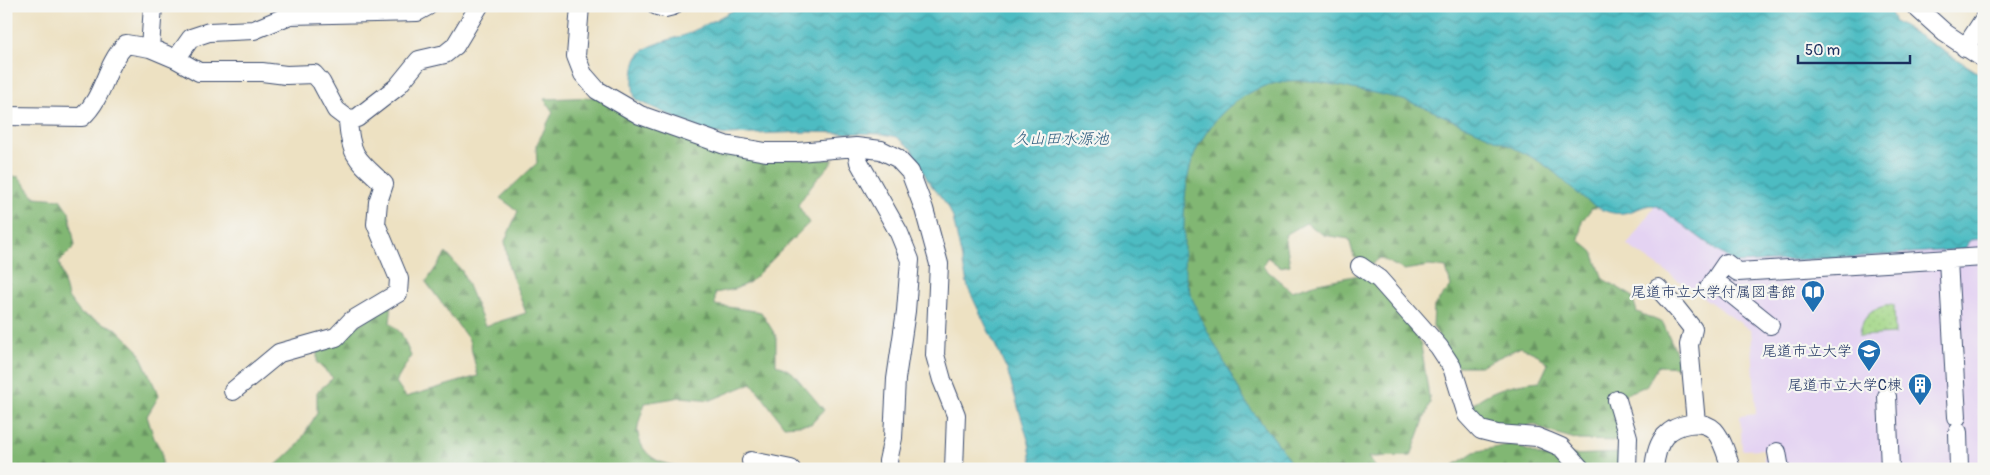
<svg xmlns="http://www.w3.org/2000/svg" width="1990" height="475" font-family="Pangolin,'Klee One',sans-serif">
	<defs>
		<pattern id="grass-dots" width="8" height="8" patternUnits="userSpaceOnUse" patternTransform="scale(1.25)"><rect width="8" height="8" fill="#a2d686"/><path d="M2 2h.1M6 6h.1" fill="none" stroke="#8bb876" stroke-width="1.8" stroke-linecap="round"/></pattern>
		<pattern id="forest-firs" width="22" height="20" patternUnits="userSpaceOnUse" patternTransform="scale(1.25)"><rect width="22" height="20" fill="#81b773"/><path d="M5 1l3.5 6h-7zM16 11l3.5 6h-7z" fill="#699562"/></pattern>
		<pattern id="water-waves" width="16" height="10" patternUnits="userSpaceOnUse" patternTransform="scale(1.25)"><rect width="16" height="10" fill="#4dbcc2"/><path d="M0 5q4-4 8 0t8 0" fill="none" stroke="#3f99a1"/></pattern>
	</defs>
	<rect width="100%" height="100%" fill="#f6f6f2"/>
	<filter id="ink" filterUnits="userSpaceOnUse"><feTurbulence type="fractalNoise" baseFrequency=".02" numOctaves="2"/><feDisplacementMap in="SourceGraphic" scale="10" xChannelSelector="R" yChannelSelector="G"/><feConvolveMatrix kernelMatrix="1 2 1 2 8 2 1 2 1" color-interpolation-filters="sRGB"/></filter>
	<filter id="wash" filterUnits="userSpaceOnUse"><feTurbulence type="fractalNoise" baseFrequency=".0096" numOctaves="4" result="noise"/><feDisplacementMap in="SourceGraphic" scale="20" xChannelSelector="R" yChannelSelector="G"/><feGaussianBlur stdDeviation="1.12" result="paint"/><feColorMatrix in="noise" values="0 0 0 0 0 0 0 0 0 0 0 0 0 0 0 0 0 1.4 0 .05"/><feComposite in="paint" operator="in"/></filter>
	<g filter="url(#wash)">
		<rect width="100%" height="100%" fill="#ede1c2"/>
		<path fill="#e4d3f2" d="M1655,205l263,47 47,-3 5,-9 14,-1v230h-220v-20l-22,1 -2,-34 16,-2 -5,-87 -2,2 -122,-84z"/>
		<path fill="url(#grass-dots)" stroke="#5e8272" d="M1894,305l1,29 -35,2c0,-20 16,-31 34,-31z"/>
		<path fill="url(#forest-firs)" stroke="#4e7368" d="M1236,78l185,5 199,123 -28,2 -10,13 -3,19 14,12 10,27 29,17 5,16 26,11 20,44 -25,-1 -12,20 -33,13 7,42 -41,-1 -29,-8 -17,-8 -35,12 -24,-12 -3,-18c18,-17 45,-23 69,-25l8,-17 -10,-9 -17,-8 -41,19h-25l-22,-40 1,-20 17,-20 -5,-18 -17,-2 -25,4 -24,-12 -9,7 -17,-8 -5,-18 -25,-4 -18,-12 -21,12 5,30 -10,2 -13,-10 -4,10 28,24 27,-8 46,-9 37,38 20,33 9,58 -19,53 -43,1 9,12h-97l-96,-162 -15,-90 17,-56z
			M597,97l174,62 63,1 -23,26 -13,19 11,18 -59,59 -15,7 -20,4v12l46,7 15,24v28l16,8 32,38 -13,14 -27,2 -32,-43 -41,17 -30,-3 -36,6c-2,8 -9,23 -7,31 6,31 35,32 60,35h-426l26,-24 19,-32v-21l16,-14 -16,-15v-12l75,-47 -2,19 11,10 10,23 -15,26 10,15 72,-21 -9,-36 -43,-58 20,-29 16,18 23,55 41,-13 -17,-45 -4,-27 13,-30 -18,-13 37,-35 -1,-17 17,-34 -9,-13z
			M6,175l13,2 16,20 25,2 9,13 6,34 -16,16 9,35 13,17 36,15 21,21 21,46 -12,20 7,22 8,14v17h-156z
			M1512,444l29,12 82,-3v16h-175l26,-17z"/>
		<path fill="url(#water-waves)" stroke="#347690" d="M741,6h1141l8,5 5,10 89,55v163l-14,1 -5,9 -107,8 -124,6 -77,-57c-15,-5 -28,15 -54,4 -25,-11 -40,-34 -63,-48 -25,-15 -52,-26 -79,-38 -19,-9 -40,-19 -61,-25 -15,-4 -31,-7 -47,-10 -22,-5 -43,-10 -65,-8 -32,4 -58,20 -77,45 -26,34 -27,68 -27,109 0,15 -1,32 3,48 8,27 22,51 35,75 8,14 15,29 23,43 15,23 37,42 48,68h-260l-4,-26 -22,-73 -39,-82 -15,-70 -5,-12 -20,-25 -16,-32 -15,-12 -14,-3 -74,-2 -81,3 -21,-3 -71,-32c-5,-9 -4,-37 3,-45 10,-12 32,-15 46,-20 19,-9 37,-19 56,-29z"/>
	</g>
	<g filter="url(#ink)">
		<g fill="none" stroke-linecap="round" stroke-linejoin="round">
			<g stroke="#3a4a6d" stroke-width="20">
				<path id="minor" d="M153,6l-3,42 26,11 23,13h63l24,3 28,-1 7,8 15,28 12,9 9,-1 40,-31 22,-27 26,-6 10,-8 24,-40
					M580,6l-4,50 7,18 14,16 43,25 85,30 41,7h32l58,-5 25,3 16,8 13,14 14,37 15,55 -4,91 7,25 14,35 -2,54
					M657,6l8,2 8,-2
					M1915,6l30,27 39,26
					M1965,48l19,-29
					M176,59l15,-21 18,-6 45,-2 36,-15 127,-3 11,-6
					M6,116l76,1c23,-21 22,-50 44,-73l24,4
					M856,147l3,15 40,71 11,27 -4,51 -10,68 -3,59 -5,23 1,8
					M1948,260l9,157
					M1360,266l19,13 60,68 13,20 15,48 14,15 16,4 40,3 10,4 14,6 20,22
					M1714,280l56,45
					M1658,288l19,21 16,20 -4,16 7,78
					M1709,288l17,-25 12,9 246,-15
					M233,391l46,-38 57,-16 15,-16 47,-28 1,-14 -23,-55 2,-22 6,-18c-26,-24 -34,-27 -36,-65
					M1887,396l3,73
					M1617,400l11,37 -1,32
					M1958,432l1,37
					M1777,452l3,17
					M751,461l40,8
					M1654,469c1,-11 3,-24 11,-33 11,-12 36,-18 49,-6 9,10 13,26 17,39"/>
			</g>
			<use href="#minor" stroke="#fff" stroke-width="18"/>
		</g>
	</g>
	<defs>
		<g id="library-pin" transform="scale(1.25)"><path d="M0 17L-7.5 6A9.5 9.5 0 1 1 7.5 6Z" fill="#1f6fb2" stroke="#f6f6f2"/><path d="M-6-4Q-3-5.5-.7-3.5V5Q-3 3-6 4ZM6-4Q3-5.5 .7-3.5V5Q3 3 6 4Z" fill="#fff"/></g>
		<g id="university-pin" transform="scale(1.25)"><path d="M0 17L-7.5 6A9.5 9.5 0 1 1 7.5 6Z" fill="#1f6fb2" stroke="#f6f6f2"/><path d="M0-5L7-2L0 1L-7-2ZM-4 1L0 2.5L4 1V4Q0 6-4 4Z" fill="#fff"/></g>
		<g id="building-pin" transform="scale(1.25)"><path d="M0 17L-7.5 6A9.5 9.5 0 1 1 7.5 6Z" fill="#1f6fb2" stroke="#f6f6f2"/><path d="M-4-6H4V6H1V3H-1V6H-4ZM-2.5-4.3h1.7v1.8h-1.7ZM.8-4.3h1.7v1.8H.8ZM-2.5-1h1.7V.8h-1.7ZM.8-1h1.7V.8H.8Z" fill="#fff"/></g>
	</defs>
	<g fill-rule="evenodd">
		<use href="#library-pin" x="1813" y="292"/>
		<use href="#university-pin" x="1869" y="351"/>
		<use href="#building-pin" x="1920" y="385"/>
	</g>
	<g text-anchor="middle" stroke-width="4.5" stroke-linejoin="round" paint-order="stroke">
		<g font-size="15" fill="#1b2f5e" stroke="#f6f6f2" text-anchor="end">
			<text x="1796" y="297">尾道市立大学付属図書館</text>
			<text x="1852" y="356">尾道市立大学</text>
			<text x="1902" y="390">尾道市立大学C棟</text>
		</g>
		<g font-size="16" font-style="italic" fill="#2a597c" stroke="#f6f6f2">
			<text x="1061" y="144">久山田水源池</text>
		</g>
	</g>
	<rect width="1990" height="475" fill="none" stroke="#f6f6f2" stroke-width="25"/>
	<path d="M1798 55v8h112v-8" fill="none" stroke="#1b2f5e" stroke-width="2.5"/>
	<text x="1805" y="55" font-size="15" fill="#1b2f5e" stroke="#f6f6f2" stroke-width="4" paint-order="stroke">50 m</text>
</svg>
